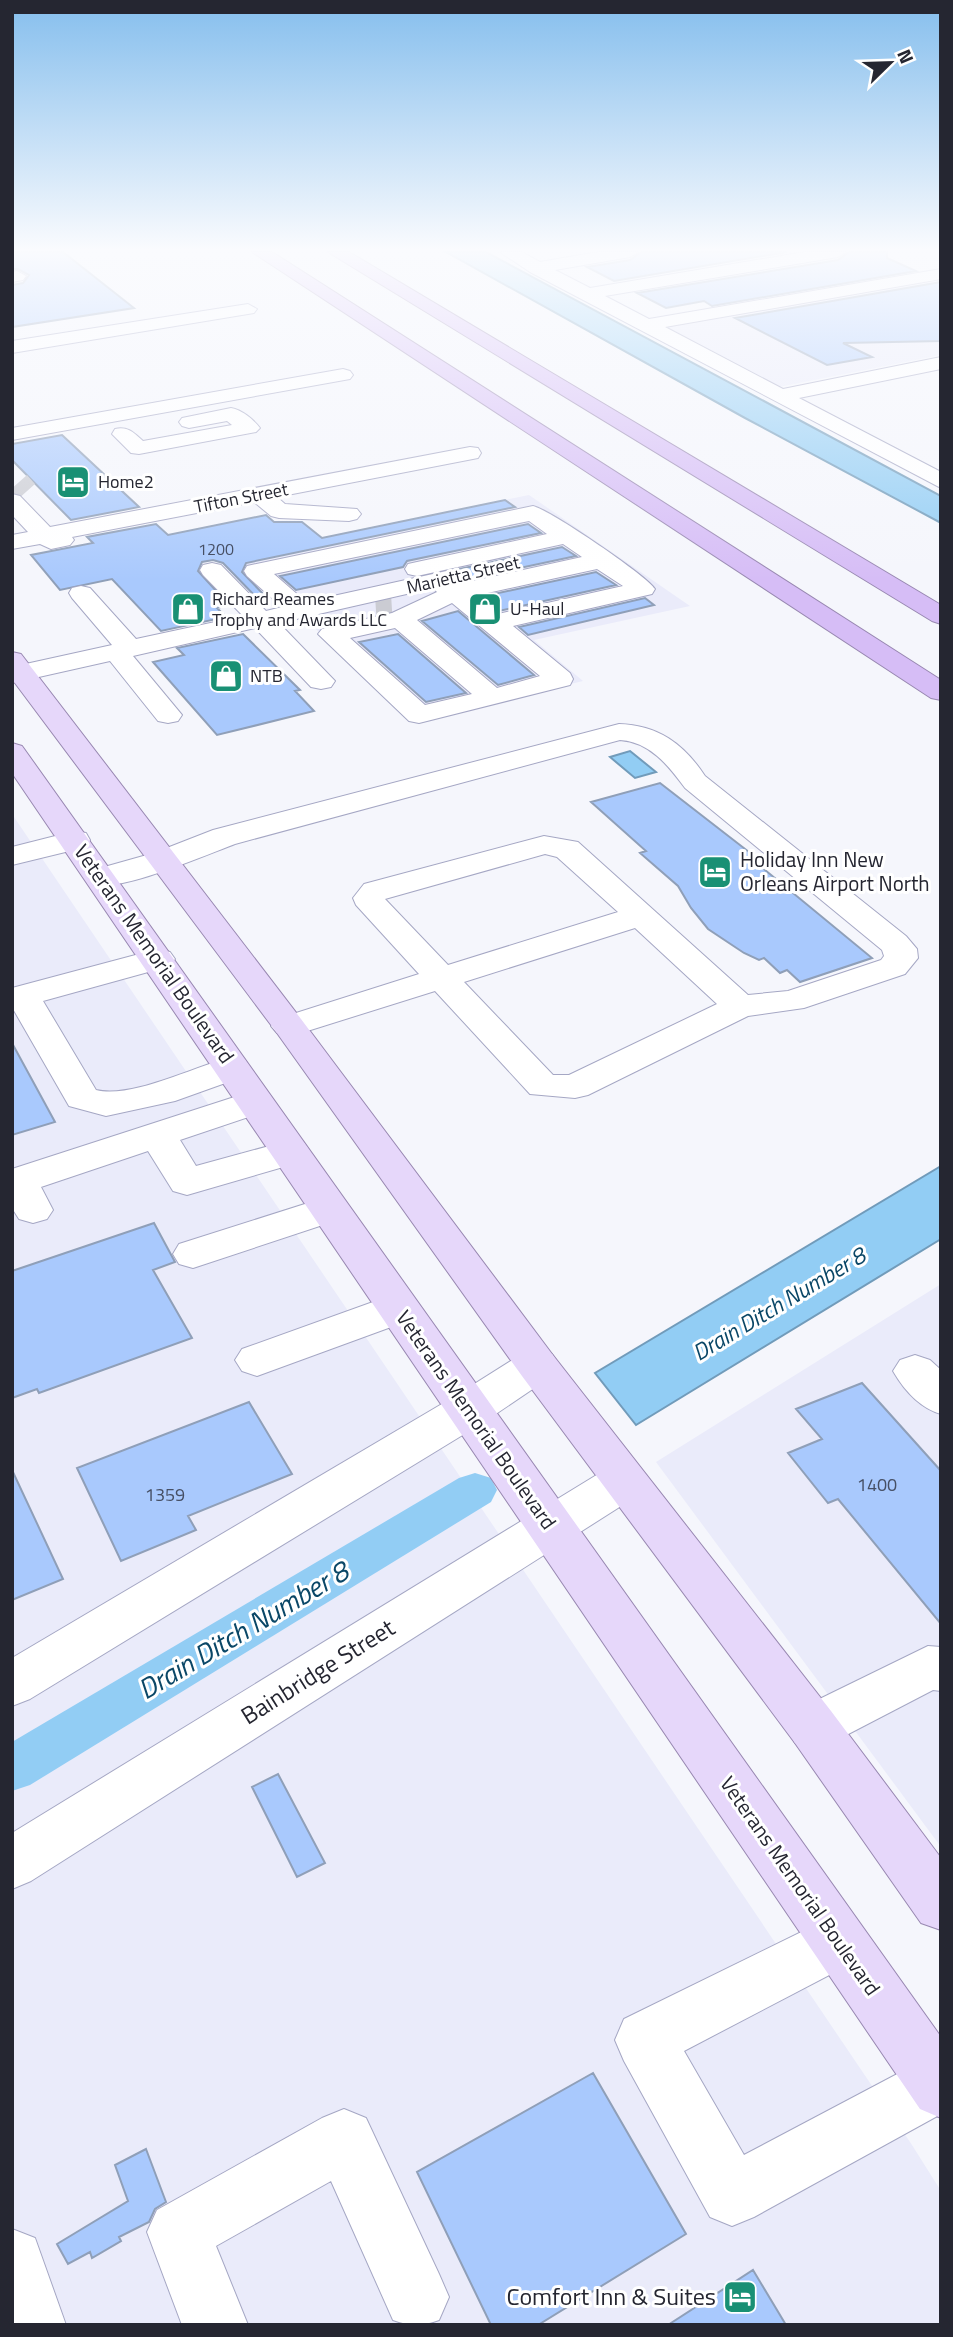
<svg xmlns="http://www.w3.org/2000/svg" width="953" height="2337" font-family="'Titillium Web',sans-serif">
	<rect width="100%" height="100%" fill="#f5f6fc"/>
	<path fill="#eaebfa" d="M941,276v79l-162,32 -118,-61z
		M529,495l161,111 -156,34 49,41 -169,41 -111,-105 -26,-6 -56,-52z
		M12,814l900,1331 29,46v134h-929z
		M941,1284v563l-285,-385z"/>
	<path fill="#92cdf4" stroke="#719bba" stroke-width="2" d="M446,252h40l455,244v27l-196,-105z
		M630,751l26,21 -21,6 -25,-21z
		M941,1166v73l-305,186 -41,-52z"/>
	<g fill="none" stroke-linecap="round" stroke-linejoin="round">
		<path fill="#92cdf4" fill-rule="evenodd" d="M475,1473l16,5 6,12 -6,12 -461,283 -18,6v-49l447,-264z"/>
	</g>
	<path fill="#a9c9fd" stroke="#8f9fb8" stroke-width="2" d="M12,252h51l71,56 -122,19v-42l11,-2 6,-8 -11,-6h-6z
		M641,252h146l-173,29 -27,-14 43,-7z
		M849,252h38v6l29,13 -204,35 -8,-5 -38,7 -29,-15 201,-33z
		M941,282v59l-98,2 29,14 -45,8 -92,-47z
		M62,435l77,72 -68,13 -59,-60v-16z
		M505,500l10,7 -269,56 -4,9 24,25 -8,2 -35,-36 -10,-3 -11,2 -4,9 31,34 -12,3 9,9 -65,14 -49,-52 -52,11 -29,-35 62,-12 -6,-6 69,-13 12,11 98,-20 8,7h28l20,16z
		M528,524l13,9 -134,28 -4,6 -107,23 -16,-14z
		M562,547l14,9 -113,24 2,-4 -5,-7z
		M596,572l20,13 -117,26 -19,-14z
		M645,598l9,7 -126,30 -9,-8z
		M458,611l76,64 -36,10 -76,-64z
		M243,634l57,56 -5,1 19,20 -97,24 -64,-73 31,-7 -7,-7z
		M398,634l68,59 -40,9 -67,-60z
		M660,783l98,76 -4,2 118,97 -72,24 -13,-12 -7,3 -16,-15 -5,2 -15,-7 -36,-24 -17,-21 -13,-22 -38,-33 6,-2 -55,-49z
		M12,1043l43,79 -43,13z
		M154,1223l21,39 -22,8 39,68 -153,55 -2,-4 -25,9v-127z
		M862,1383l79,88v153l-103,-125 -10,4 -40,-50 34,-14 -26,-30z
		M249,1402l43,72 -104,42 8,14 -75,31 -44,-93z
		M12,1470l51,109 -51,21z
		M278,1774l47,89 -28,14 -45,-90z
		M593,2073l93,161 -148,91h-47l-74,-153z
		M146,2149l20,53 -11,7 -6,13 -30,15 2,4 -29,17 -2,-6 -22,12 -11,-20 71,-43 -13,-36z
		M753,2270l33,55h-118z"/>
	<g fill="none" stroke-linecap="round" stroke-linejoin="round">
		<path stroke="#cbccd3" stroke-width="24" stroke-dasharray="24 12" stroke-linecap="butt" d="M18,483l8,9
			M376,611l16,-1"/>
		<g stroke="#a5a7c4" stroke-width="2">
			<path id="minor" d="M500,252h22l18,10 58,-10h40l-8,5 -75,13 35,18 215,-36h41l-8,5 -233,39 44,23 292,-50v10l-276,48 118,62 158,-32v12l-142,29 142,74v16l-411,-216z
				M17,271l9,5 -3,4 -11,2v-10z
				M248,304l9,5 -3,4 -242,40v-12z
				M343,369l7,2 3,4 -3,4 -338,61v-12z
				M231,408c11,2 22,11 29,20l-4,4 -117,22 -8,-1 -19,-19 3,-5c13,-3 19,4 28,12l89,-16 -5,-4 -38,7 -7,-2 -3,-4 3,-4z
				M470,447l8,1 3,5 -3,5 -201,39 8,7 72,5 4,5 -4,5 -8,2 -70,-3 -8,-2 -17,-14 -182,35 2,3 -4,5 -19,4 -11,-5 -28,5v-14l16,-3 -16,-17v-21l8,2 30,31z
				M533,506c17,4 113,69 122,83l-3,5 -139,32 57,47 3,6 -3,6 -151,38 -10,-2 -91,-87 4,-5 70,-16 45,-21 -4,-4 -154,35 56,58 -4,6 -10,2 -10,-2 -56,-59 -122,28 49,59 -4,6 -10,2 -10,-2 -48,-60 -98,22v-16l100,-22 -40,-47 -3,-5 3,-5 9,-2 9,2 46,51 107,-23 -40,-41 -3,-5 3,-5 9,-2 9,2 45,46 16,-4 -35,-31 -3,-5 3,-5zM529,521l18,13 -130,28 -9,2 -3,5 3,5 9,2 146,-32 19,13 -123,27 -2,-1 6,-6 -3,-5 -9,-2 -145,32 -32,-28zM597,569l26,17 -125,28 -24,-18zM452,603l88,73 -43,12 -80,-68zM395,628l77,66 -47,11 -75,-67z
				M619,724c39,1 65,20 86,52l201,160 11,13 1,9 -13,16 -101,34 -56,8 -160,79 -13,3 -45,-4 -95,-103 -134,42 -12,4 -12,-4 -6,-7 6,-7 142,-45 -63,-69 -3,-7 11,-14 180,-48 34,6 170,153 40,-4 93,-31 3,-4 -2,-6 -197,-162c-17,-23 -35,-46 -65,-48l-385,104c-32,12 -114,48 -145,41l-5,-7 5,-7 64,-18 59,-23zM545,854l12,3 61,55 -170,53 -63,-66zM635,928l82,76 -148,71h-16l-89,-93z
				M75,831l11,2 4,7 -4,7 -74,18v-18z
				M158,949l12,3 5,7 -5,7 -127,35 53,89c36,9 99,-24 136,-33l13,3 5,8 -5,8 -70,25 -69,15 -37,-10 -57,-99v-19z
				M256,1090l13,4 5,8 -5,8 -89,30 16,26 95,-26 13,3 6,9 -6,9 -117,34 -14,-4 -25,-40 -107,36 12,23 -6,9 -14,4 -14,-4 -7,-11v-39z
				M330,1196l14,4 6,9 -6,9 -151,50 -14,-4 -6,-10 6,-10z
				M398,1293l15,4 6,11 -6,11 -156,57 -15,-5 -7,-11 7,-11z
				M537,1349l15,5 7,11 -7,11 -68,46 -454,277 -18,7v-48l440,-260 70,-44z
				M915,1355l15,5 11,10v44c-21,-6 -37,-24 -48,-43l7,-11z
				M624,1463l16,5 7,13 -7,13 -609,387 -19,8v-56l596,-365z
				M928,1646l13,1v44l-8,-1 -102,53 -18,7 -18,-7 -8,-16 8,-16z
				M838,1914l20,8 8,19 -8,19 -174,91 60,104 193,-102 4,2v59l-187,103 -22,9 -22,-9 -86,-156 -9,-21 9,-21z
				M344,2109l22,9 73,156 10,23 -10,23c-16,6 -30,6 -46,0l-62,-139 -115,65 32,79h-66l-35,-93 10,-22 165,-92z
				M12,2229l23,9 31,87h-54z"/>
		</g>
		<g stroke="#9888b1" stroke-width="2">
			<path id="major" d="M12,652l9,2 280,365 251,335 279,357 110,147v72l-20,-7 -126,-180 -273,-367 -245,-343 -265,-354z
				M12,743l10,3 919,1291v81l-21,-9 -908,-1336z"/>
		</g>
		<g stroke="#9888b1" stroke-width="2">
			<path id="highway" d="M252,252h20l669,428v20l-10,-2z
				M328,252h21l592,353v19l-9,-3z"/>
		</g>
		<use href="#minor" fill="#fff" fill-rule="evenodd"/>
		<use href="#major" fill="#e6d7fa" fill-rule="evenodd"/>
		<use href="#highway" fill="#d6bdf6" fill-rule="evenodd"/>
	</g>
	<linearGradient id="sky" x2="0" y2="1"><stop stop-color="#85beed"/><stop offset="0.43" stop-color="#fafbfe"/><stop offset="1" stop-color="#fafbfe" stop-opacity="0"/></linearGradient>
	<rect width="953" height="580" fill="url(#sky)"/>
	<defs>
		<g id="hotel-square" transform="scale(1.75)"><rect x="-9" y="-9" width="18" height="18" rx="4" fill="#199074" stroke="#fff"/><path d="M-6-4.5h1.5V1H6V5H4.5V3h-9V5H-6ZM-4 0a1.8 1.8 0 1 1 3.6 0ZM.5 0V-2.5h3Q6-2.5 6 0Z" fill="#fff"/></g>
		<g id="shop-square" transform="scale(1.75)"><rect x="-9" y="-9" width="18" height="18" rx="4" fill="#199074" stroke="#fff"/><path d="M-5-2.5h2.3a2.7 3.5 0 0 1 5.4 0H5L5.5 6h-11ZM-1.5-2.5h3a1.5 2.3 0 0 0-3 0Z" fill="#fff"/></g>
	</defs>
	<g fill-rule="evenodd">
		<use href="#hotel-square" x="73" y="482"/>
		<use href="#shop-square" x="188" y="609"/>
		<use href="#shop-square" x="485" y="609"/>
		<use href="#shop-square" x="226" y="676"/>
		<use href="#hotel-square" x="715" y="872"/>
		<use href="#hotel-square" x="740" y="2297"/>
	</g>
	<g text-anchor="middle" stroke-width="6" stroke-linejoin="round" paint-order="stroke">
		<g font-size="16" fill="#464f64">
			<text x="216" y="555">1200</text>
		</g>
		<g font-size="18" fill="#252631" stroke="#fff" text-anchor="start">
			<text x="98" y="488">Home2</text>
			<text x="212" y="605">Richard Reames<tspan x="212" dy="21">Trophy and Awards LLC</tspan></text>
			<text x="510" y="615">U-Haul</text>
			<text x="250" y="682">NTB</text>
		</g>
		<g font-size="18" fill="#252631" stroke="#fff">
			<text transform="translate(241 498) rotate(-11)" y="6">Tifton Street</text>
			<text transform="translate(463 575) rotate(-13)" y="6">Marietta Street</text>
		</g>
		<g font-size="18" fill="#464f64">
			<text x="877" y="1491">1400</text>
			<text x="165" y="1501">1359</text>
		</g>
		<g font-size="21" fill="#252631" stroke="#fff" text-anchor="start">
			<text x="740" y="867">Holiday Inn New<tspan x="740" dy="24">Orleans Airport North</tspan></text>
		</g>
		<g font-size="21" fill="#252631" stroke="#fff">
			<text transform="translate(154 954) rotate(55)" y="7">Veterans Memorial Boulevard</text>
			<text transform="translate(476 1420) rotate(55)" y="7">Veterans Memorial Boulevard</text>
			<text transform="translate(800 1886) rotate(55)" y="7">Veterans Memorial Boulevard</text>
		</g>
		<g font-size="23" font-style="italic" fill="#0a4767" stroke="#fff">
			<text transform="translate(779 1304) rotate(-31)" y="8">Drain Ditch Number 8</text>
		</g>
		<g font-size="24" fill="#252631" stroke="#fff">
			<text transform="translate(318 1672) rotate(-32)" y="8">Bainbridge Street</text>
		</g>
		<g font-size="24" fill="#252631" stroke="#fff" text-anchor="end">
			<text x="716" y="2305">Comfort Inn &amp; Suites</text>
		</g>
		<g font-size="28" font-style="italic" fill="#0a4767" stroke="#fff">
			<text transform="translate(243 1630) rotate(-31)" y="10">Drain Ditch Number 8</text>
		</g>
	</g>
	<rect width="953" height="2337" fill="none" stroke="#252631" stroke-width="28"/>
	<g transform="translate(890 63) rotate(67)" stroke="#ffffff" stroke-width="5" paint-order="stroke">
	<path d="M0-5L12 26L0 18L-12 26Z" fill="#252631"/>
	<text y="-10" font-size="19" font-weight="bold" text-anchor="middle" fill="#252631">N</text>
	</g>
</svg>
